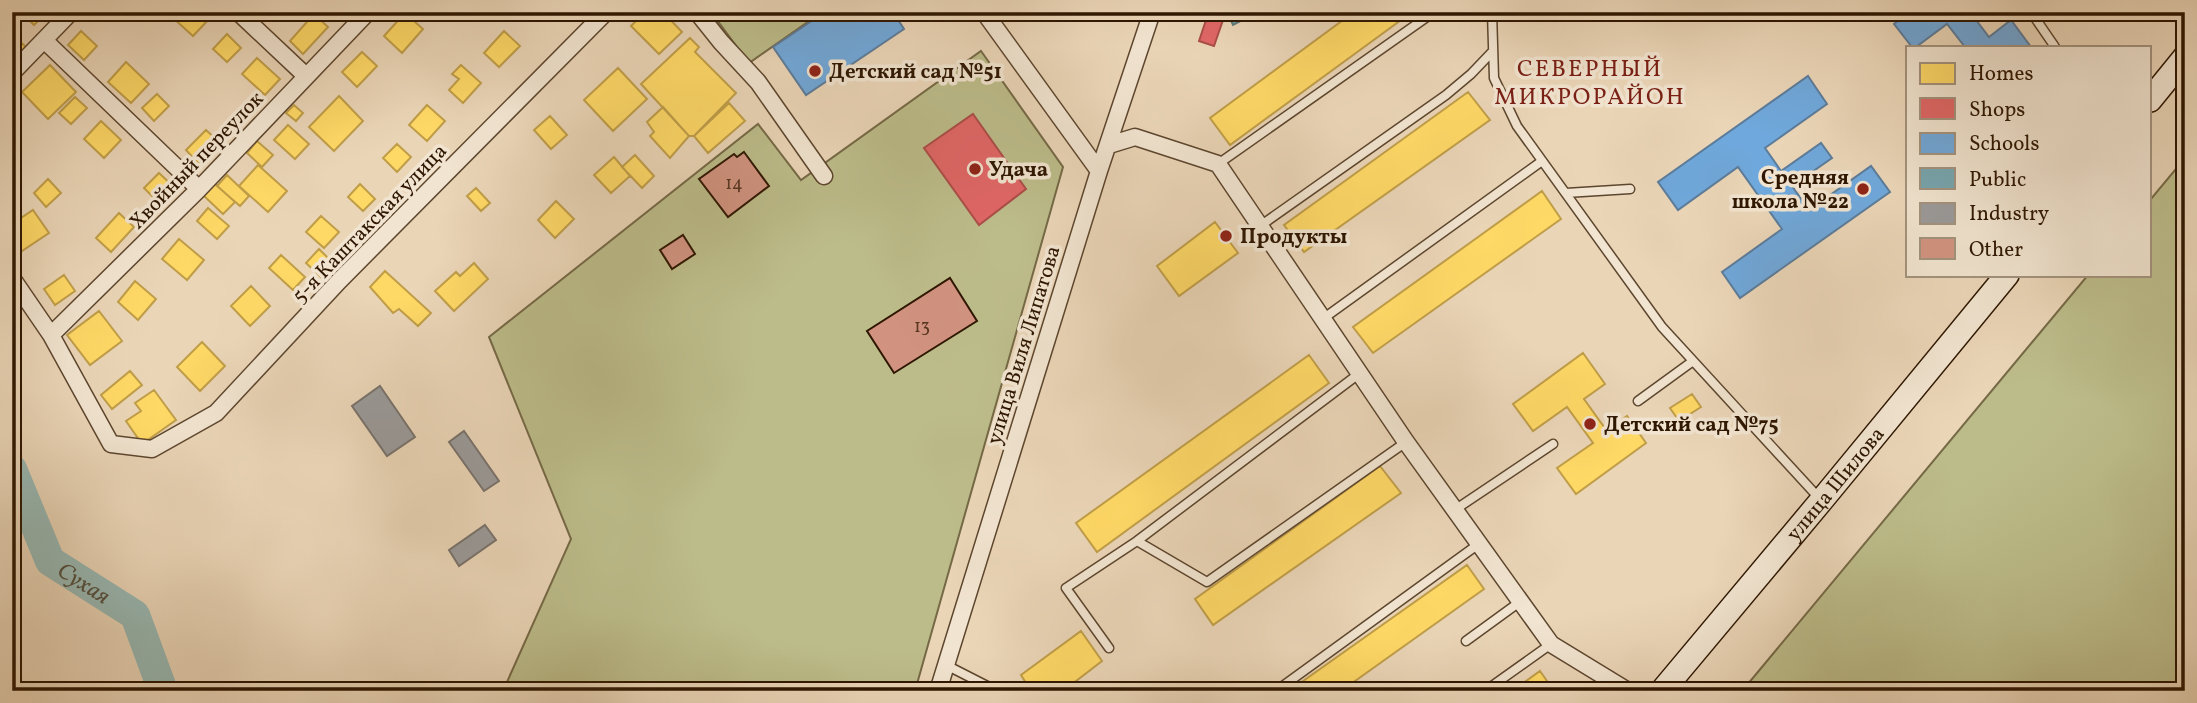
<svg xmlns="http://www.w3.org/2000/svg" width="2197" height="703" font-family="Vollkorn,serif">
	<rect width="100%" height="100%" fill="#ead5b7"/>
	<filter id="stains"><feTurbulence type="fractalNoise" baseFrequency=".00286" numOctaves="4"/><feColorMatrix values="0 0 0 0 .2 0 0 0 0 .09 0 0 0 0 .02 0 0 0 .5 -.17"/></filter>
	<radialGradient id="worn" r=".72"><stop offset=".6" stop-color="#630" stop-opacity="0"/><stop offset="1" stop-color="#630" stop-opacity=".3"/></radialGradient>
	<path fill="#bcbc8a" stroke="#756946" stroke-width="2" d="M711,12h111l-73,51z
		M981,51l82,116 -148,524h-412l68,-152 -82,-202 269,-213 43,56z
		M2185,158v533h-443l346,-416h62v-75z"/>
	<path fill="#ffd966" stroke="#c09e48" stroke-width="2" d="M21,12h26l-13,13z
		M178,12h25l7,6 -17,18 -20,-18z
		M645,12h18l19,20 -23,22 -28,-28z
		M1354,12h58l-182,133 -20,-27z
		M405,13l18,16 -21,24 -18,-17z
		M314,14l14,13 -25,27 -13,-13z
		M81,31l16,15 -13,14 -16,-15z
		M504,31l16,15 -21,21 -15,-14z
		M12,34l15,14 -15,16z
		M227,34l14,14 -14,14 -14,-13z
		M690,38l9,9 -4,5 41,41 -42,43h-5l-48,-52z
		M362,52l15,14 -20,21 -15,-15z
		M257,58l23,21 -15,16 -23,-21z
		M126,62l23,22 -18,19 -23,-21z
		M50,65l26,27 -28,27 -26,-27z
		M461,65l20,18 -18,20 -14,-13 10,-11 -7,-5z
		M618,68l29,31 -34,32 -29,-31z
		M1468,92l22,28 -186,132 -20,-27z
		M157,94l12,12 -15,15 -12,-13z
		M339,96l24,25 -29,30 -25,-24z
		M75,97l12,11 -16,16 -12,-11z
		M729,103l16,18 -37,32 -14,-17z
		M294,105l9,8 -7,8 -10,-8z
		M427,105l18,16 -18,20 -18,-16z
		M663,107l26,29 -19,22 -20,-22 4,-4 -7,-10z
		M550,116l17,19 -16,14 -17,-19z
		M101,121l20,19 -17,18 -20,-19z
		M288,125l21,19 -14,15 -21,-19z
		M206,130l14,13 -21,21 -13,-14z
		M257,141l16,14 -11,12 -15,-14z
		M397,144l14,13 -14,15 -14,-14z
		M635,155l19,21 -12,12 -20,-21z
		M614,157l16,19 -19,17 -17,-18z
		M258,165l29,26 -19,21 -29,-26z
		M159,173l16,15 -15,16 -16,-16z
		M227,175l22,21 -9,10 -23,-20z
		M48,179l13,14 -15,14 -12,-14z
		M214,183l21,19 -12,12 -20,-19z
		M360,184l15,15 -12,12 -15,-14z
		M476,188l14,15 -9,8 -14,-15z
		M1542,191l19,28 -188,134 -20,-26z
		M556,201l18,18 -19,19 -17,-18z
		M208,208l21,18 -12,13 -20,-18z
		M33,210l16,23 -36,24 -1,-33z
		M119,213l15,14 -23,25 -15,-14z
		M321,216l18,16 -15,16 -18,-16z
		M1215,222l23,31 -59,43 -22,-30z
		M179,239l25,21 -17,20 -25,-21z
		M319,249l15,15 -12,14 -16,-15z
		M281,255l24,22 -12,13 -24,-22z
		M474,263l14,16 -34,32 -19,-20 21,-19 4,4z
		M385,271l46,42 -13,13 -19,-17 -6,4 -23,-26z
		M64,275l11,16 -20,14 -11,-16z
		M135,281l21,18 -18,21 -20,-18z
		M251,286l19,20 -20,20 -19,-20z
		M99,311l23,30 -32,24 -23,-30z
		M202,342l23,24 -25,25 -23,-24z
		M1583,353l22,31 -21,15 23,32 20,-15 19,27 -70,51 -19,-26 36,-25 -26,-36 -34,24 -20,-27z
		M1309,355l20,28 -232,169 -21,-29z
		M130,371l12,14 -30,24 -11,-14z
		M154,390l22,30 -34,24 -16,-23 15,-10 -6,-8z
		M1692,394l9,13 -22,14 -9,-13z
		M1380,466l21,27 -188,132 -18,-26z
		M1467,565l17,24 -143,102h-52z
		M1081,631l21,30 -39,30h-32l-10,-16z
		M1540,671l14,20h-42z"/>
	<path fill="#e06666" stroke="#ab4e48" stroke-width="2" d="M1208,14l15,6 -9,26 -15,-5z
		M973,114l53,75 -47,36 -55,-77z"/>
	<path fill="#6fa8dc" stroke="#5c7c9a" stroke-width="2" d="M825,12h68l11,17 -98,66 -33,-48z
		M1909,12h61l19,25 22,-17 20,27h-66l-18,-23 -31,23h-4l-18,-23z
		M1808,76l19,28 -62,44 16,23 40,-28 11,15 -40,28 17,24 62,-44 19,26 -150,106 -18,-26 60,-43 -44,-62 -60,43 -20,-28z"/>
	<path fill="#76a5af" stroke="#607a7b" stroke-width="2" d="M1227,12h31l-25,13z"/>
	<path fill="#999" stroke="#79726b" stroke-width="2" d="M380,386l35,51 -28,19 -35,-50z
		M464,431l35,50 -15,10 -35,-49z
		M485,525l11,15 -37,26 -10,-16z"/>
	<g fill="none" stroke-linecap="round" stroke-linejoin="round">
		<path stroke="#98b8b3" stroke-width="30" id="s1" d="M12,469l38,92 85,54 28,76"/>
	</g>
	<path fill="#d19380" stroke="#2e1601" stroke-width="2" d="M744,152l25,34 -41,31 -29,-38 35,-25 3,3z
		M683,235l12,19 -23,15 -12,-19z
		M950,278l27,43 -83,52 -27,-42z"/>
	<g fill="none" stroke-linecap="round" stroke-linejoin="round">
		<g stroke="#5d462e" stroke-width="11">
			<path id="service" d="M1492,12l2,66 23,48 145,201 157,171
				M2031,12l24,35
				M1218,164l216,-152
				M1566,193l64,-4
				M1260,226l186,-131 25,-21 22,-23
				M1324,318l218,-157
				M1360,373l-223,168 70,41 199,-140
				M1638,401l55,-40
				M1456,509l97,-65
				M1466,641l55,-40
				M1109,648l-43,-60 71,-47
				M946,665l51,26
				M1276,691l204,-148
				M1485,691l66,-47"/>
		</g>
		<g stroke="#5d462e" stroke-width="19">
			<path id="minor" d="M238,12l68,64
				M697,12l24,30 37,40 66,94
				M984,12l115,159
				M44,40l155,149
				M12,73l59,-61
				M1109,145l26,-8 83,27 188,278 145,202 77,47
				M12,278l39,57 60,109 41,5 64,-36 123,-132 267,-269
				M51,335l148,-146 169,-177
				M938,691l161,-520 53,-159"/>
		</g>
		<g stroke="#2e1601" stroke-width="26">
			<g id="secondary">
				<path d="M2150,100l35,-43"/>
				<path id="s2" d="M1662,691l159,-190 186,-226"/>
			</g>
		</g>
		<use href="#service" stroke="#f1e4d0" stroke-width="8"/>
		<use href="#minor" stroke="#f1e4d0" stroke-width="16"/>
		<use href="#secondary" stroke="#f1e4d0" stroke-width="23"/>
	</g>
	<g fill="#8f2418" stroke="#f1e4d0" stroke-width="2.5">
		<circle cx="815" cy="71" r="7"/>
		<circle cx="975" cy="169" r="7"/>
		<circle cx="1863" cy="189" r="7"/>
		<circle cx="1226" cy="236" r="7"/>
		<circle cx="1590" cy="424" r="7"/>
	</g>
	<g text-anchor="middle" stroke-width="7" stroke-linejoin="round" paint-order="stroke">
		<g font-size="18" fill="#573521">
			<text x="734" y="189">14</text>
			<text x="922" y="332">13</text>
		</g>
		<g font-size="21" font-weight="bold" fill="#2e1601" stroke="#f1e4d0" text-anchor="start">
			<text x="829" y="78">Детский сад №51</text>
			<text x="989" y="176">Удача</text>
			<text x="1849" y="184" text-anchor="end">Средняя<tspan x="1849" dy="24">школа №22</tspan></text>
			<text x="1240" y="243">Продукты</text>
			<text x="1604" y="431">Детский сад №75</text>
		</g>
		<g font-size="21" fill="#2e1601" stroke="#f1e4d0">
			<text transform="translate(196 160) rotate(-46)" y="7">Хвойный переулок</text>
			<text transform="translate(369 223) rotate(-46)" y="7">5-я Каштакская улица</text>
			<text transform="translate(1023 345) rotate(-73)" y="7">улица Виля Липатова</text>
			<text dy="7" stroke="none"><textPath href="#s2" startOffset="270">улица Шилова</textPath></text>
		</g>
		<g font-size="23" font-style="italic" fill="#534f3f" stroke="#f1e4d0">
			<text dy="8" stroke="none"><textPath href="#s1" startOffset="140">Сухая</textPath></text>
		</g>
		<g font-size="24" letter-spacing="2" fill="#7a1f14" stroke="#f1e4d0">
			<text x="1590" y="76">СЕВЕРНЫЙ<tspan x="1590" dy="28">МИКРОРАЙОН</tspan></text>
		</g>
	</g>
	<rect width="2197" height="703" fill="none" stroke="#ead5b7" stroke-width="42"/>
	<rect x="14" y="14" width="2169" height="675" fill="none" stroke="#2e1601" stroke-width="3.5"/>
	<rect x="21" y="21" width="2155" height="661" fill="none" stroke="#2e1601" stroke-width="2"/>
	<rect x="1906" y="46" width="245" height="231" fill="#f1e4d0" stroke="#a3927d" stroke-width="2"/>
	<rect x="1920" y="63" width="35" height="21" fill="#ffd966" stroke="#a3927d" stroke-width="2"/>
	<text x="1969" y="80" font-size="21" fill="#2e1601">Homes</text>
	<rect x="1920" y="98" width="35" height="21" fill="#e06666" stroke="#a3927d" stroke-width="2"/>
	<text x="1969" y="116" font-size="21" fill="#2e1601">Shops</text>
	<rect x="1920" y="133" width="35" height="21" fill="#6fa8dc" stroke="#a3927d" stroke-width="2"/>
	<text x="1969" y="150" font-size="21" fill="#2e1601">Schools</text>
	<rect x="1920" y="168" width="35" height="21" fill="#76a5af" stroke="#a3927d" stroke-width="2"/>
	<text x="1969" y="186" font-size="21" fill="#2e1601">Public</text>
	<rect x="1920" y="203" width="35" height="21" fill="#999999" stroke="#a3927d" stroke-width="2"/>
	<text x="1969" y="220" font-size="21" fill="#2e1601">Industry</text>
	<rect x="1920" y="238" width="35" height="21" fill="#d19380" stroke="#a3927d" stroke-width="2"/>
	<text x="1969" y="256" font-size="21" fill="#2e1601">Other</text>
	<rect width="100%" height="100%" filter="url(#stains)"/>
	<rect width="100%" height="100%" fill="url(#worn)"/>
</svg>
